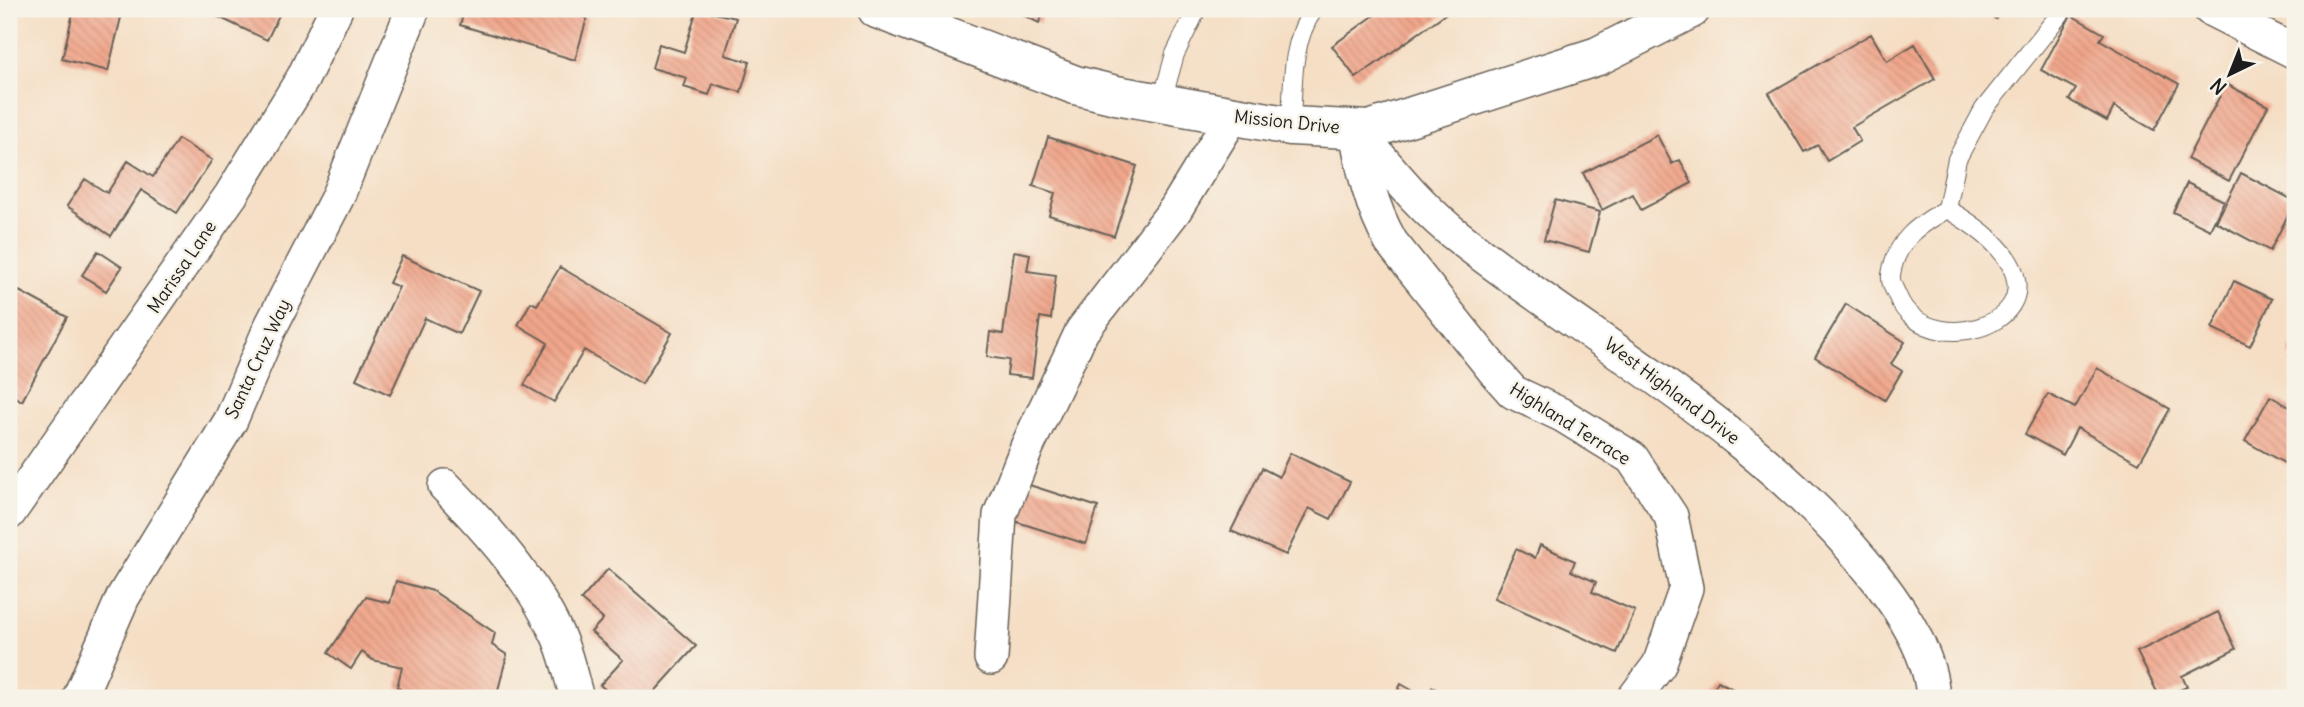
<svg xmlns="http://www.w3.org/2000/svg" width="2304" height="707" font-family="Delius,sans-serif">
	<defs>
		<pattern id="building-back-hatch" width="6" height="6" patternUnits="userSpaceOnUse" patternTransform="scale(1.75)"><rect width="6" height="6" fill="#f0a68b"/><path d="M-1 5l2 2M0 0l6 6M5-1l2 2" fill="none" stroke="#cd8e77"/></pattern>
	</defs>
	<rect width="100%" height="100%" fill="#f7f3e8"/>
	<filter id="ink" filterUnits="userSpaceOnUse"><feTurbulence type="fractalNoise" baseFrequency=".0143" numOctaves="2"/><feDisplacementMap in="SourceGraphic" scale="14" xChannelSelector="R" yChannelSelector="G"/><feConvolveMatrix kernelMatrix="1 2 1 2 8 2 1 2 1" color-interpolation-filters="sRGB"/></filter>
	<filter id="wash" filterUnits="userSpaceOnUse"><feTurbulence type="fractalNoise" baseFrequency=".00686" numOctaves="4" result="noise"/><feDisplacementMap in="SourceGraphic" scale="28" xChannelSelector="R" yChannelSelector="G"/><feGaussianBlur stdDeviation="1.57" result="paint"/><feColorMatrix in="noise" values="0 0 0 0 0 0 0 0 0 0 0 0 0 0 0 0 0 1.4 0 .05"/><feComposite in="paint" operator="in"/></filter>
	<g filter="url(#wash)">
		<rect width="100%" height="100%" fill="#f5dec4"/>
		<g id="blocks">
			<path fill="url(#building-back-hatch)" d="M74,9h49l-15,62 -46,-12z
				M202,9h80l-15,31z
				M465,9h91l31,9 -12,42 -115,-35z
				M697,9l39,9 -11,37 25,7 -9,30 -28,-8 -4,11 -25,-8 3,-9 -35,-10 7,-24 25,8z
				M1011,9h35l-7,14z
				M1383,9h69l-96,69 -24,-32z
				M1977,9h24l-5,10z
				M2071,15l33,19 -4,6 79,44 -25,46 -40,-23 -7,14 -38,-21 7,-11 -35,-19z
				M1871,34l16,27 28,-17 20,35 -83,48 8,14 -33,20 -9,-16 -14,7 -35,-59z
				M2226,84l42,22 -39,75 -42,-22z
				M1657,135l15,29 8,-4 12,23 -51,27 -8,-16 -31,16 -19,-37z
				M1048,137l89,29 -23,70 -65,-21 6,-22 -22,-7z
				M178,139l34,21 -35,53 -36,-23 -30,46 -44,-30 18,-27 22,14 21,-32 25,16z
				M2241,173l54,28 -25,50 -54,-29z
				M2187,183l37,18 -14,29 -37,-18z
				M1555,200l45,12 -11,40 -45,-12z
				M98,251l24,16 -16,24 -24,-16z
				M1014,251l16,3 -3,17 29,4 -5,44 -11,-2 -8,61 -25,-3 2,-15 -22,-3 3,-25 13,2z
				M402,256l77,35 -20,43 -34,-16 -35,77 -34,-16 43,-92 -10,-4z
				M560,267l112,66 -30,51 -58,-34 -30,52 -30,-17 24,-42 -30,-18 13,-23 6,3z
				M2234,281l38,18 -22,47 -38,-18z
				M19,291l48,26 -45,84 -13,-8v-82z
				M1846,304l59,38 -14,22 11,7 -17,29 -70,-43z
				M2295,342v16l-6,-3z
				M2097,368l73,41 -31,54 -62,-35 -14,27 -38,-21 23,-40 27,14z
				M2270,396l25,14v59l-50,-28z
				M1290,453l60,29 -19,37 -22,-11 -23,47 -55,-24 31,-63 17,9z
				M1023,483l75,24 -12,37 -75,-24z
				M1540,545l35,16 -4,10 25,11 -4,10 43,19 -18,42 -123,-55 22,-49 19,9z
				M608,569l88,77 -47,52h-34l-15,-13 23,-25 -32,-28 12,-13 -22,-19z
				M396,581l37,10 62,42 -3,12 15,10 -11,43h-83l-16,-11 5,-20 -29,-7 -11,-8 -11,17 -23,-16 38,-56 24,6z
				M2218,612l18,37 -54,27 5,11 -27,11 -23,-46z
				M1718,681l31,17h-41z
				M1401,684l25,14 6,-11 21,11h-59z"/>
		</g>
	</g>
	<g filter="url(#ink)">
		<use href="#blocks" fill-opacity="0" stroke="#686057" stroke-width="2"/>
		<g fill="none" stroke-linecap="round" stroke-linejoin="round">
			<g stroke="#686057" stroke-width="20">
				<path id="service" d="M1161,104l14,-50 22,-45
					M1291,126c2,-38 -1,-84 23,-117
					M1947,209c169,97 -19,168 -50,86 -3,-6 -7,-13 -6,-20 5,-35 28,-50 56,-66z
					M1947,209l10,-50 27,-50 80,-100"/>
			</g>
			<g stroke="#686057" stroke-width="36">
				<path id="minor" d="M2210,9l85,43
					M1355,128c33,38 66,81 106,111 143,111 304,195 417,341 25,33 53,75 55,118
					M1356,131c7,39 15,76 35,111l105,131 17,19 49,23 70,43 39,58 15,72 -27,77 -25,33
					M445,486c43,44 87,93 113,150 9,20 13,42 19,62
					M9,513l222,-318 72,-117 33,-69
					M991,658l9,-143 27,-68 55,-116 93,-121 57,-93
					M79,698l44,-101 108,-177 40,-94 66,-128 76,-189"/>
			</g>
			<g stroke="#686057" stroke-width="41">
				<path id="tertiary" d="M877,9l198,76 41,10 175,31 78,4 229,-74 93,-47"/>
			</g>
			<use href="#service" stroke="#fff" stroke-width="18"/>
			<use href="#minor" stroke="#fff" stroke-width="33"/>
			<use href="#tertiary" stroke="#fff" stroke-width="38"/>
		</g>
	</g>
	<g text-anchor="middle" stroke-width="5" stroke-linejoin="round" paint-order="stroke">
		<g font-size="18" fill="#1c1c1c" stroke="#f7f3e8">
			<text transform="translate(1287 122) rotate(6)" y="6">Mission Drive</text>
			<text transform="translate(182 267) rotate(-56)" y="6">Marissa Lane</text>
			<text transform="translate(258 359) rotate(-65)" y="6">Santa Cruz Way</text>
			<text transform="translate(1672 391) rotate(37)" y="6">West Highland Drive</text>
			<text transform="translate(1570 424) rotate(32)" y="6">Highland Terrace</text>
		</g>
	</g>
	<rect width="2304" height="707" fill="none" stroke="#f7f3e8" stroke-width="35"/>
	<g transform="translate(2230 74) rotate(223)" stroke="#f7f3e8" stroke-width="5" paint-order="stroke">
	<path d="M0-5L12 26L0 18L-12 26Z" fill="#1c1c1c"/>
	<text y="-10" font-size="19" font-weight="bold" text-anchor="middle" fill="#1c1c1c">N</text>
	</g>
</svg>
